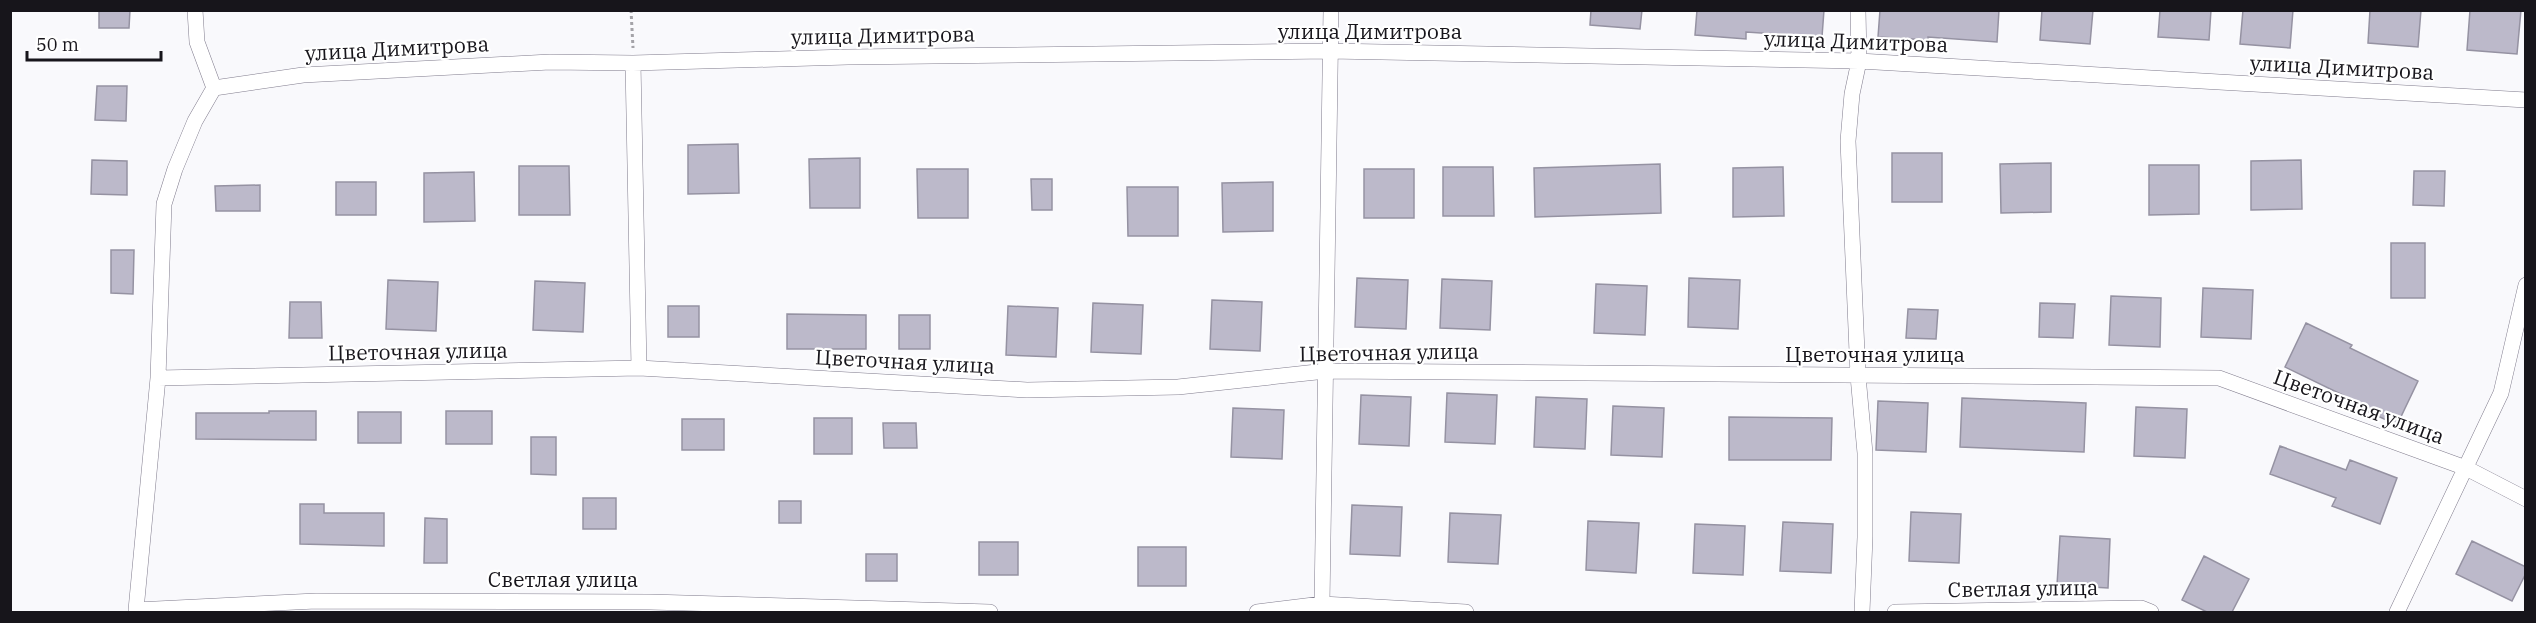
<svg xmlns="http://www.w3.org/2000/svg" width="2536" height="623" font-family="'IBM Plex Serif',serif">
	<rect width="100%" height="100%" fill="#f9f9fc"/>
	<path fill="#bcb9ca" stroke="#9592a2" stroke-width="1.5" d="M99,10h31l-1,18h-30z
		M1591,10h51l-2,19 -50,-4z
		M1697,10h127l-2,27 -76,-5v7l-51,-4z
		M1880,10h119l-2,32 -69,-5v3l-50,-3z
		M2042,10h51l-3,34 -50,-4z
		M2160,10h51l-2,30 -51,-3z
		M2243,10h50l-3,38 -50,-4z
		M2370,10h51l-3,37 -50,-4z
		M2470,10h51l-4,44 -50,-4z
		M97,86h30l-1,35 -31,-1z
		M738,144l1,49 -51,1v-49z
		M1892,153h50v49h-50z
		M860,158v50h-50l-1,-49z
		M92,160l35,1v34l-36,-1z
		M2301,160l1,49 -51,1v-49z
		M2051,163v49l-50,1 -1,-49z
		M1660,164l1,49 -126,4 -1,-49z
		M2149,165h50v49l-50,1z
		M519,166h50l1,49h-51z
		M1443,167h50l1,49h-51z
		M1783,167l1,49 -51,1v-49z
		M917,169h51v49h-50z
		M1364,169h50v49h-50z
		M2414,171h31l-1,35 -31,-1z
		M474,172l1,49 -51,1v-49z
		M1031,179h21v31h-20z
		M336,182h40v33h-40z
		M1273,182v49l-50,1 -1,-49z
		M260,185v26h-44l-1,-25z
		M1127,187h51v49h-50z
		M2391,243h34v55h-34z
		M111,250h23l-1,44 -22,-1z
		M1357,278l51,2 -2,49 -51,-2z
		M1689,278l51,2 -2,49 -50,-2z
		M1442,279l50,2 -2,49 -50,-2z
		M388,280l50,2 -2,49 -50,-2z
		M535,281l50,2 -2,49 -50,-2z
		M1596,284l51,2 -2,49 -51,-2z
		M2203,288l50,2 -2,49 -50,-2z
		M2111,296l50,2 -1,49 -51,-2z
		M1212,300l50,2 -2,49 -50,-2z
		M290,302h31l1,36h-33z
		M1093,303l50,2 -2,49 -50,-2z
		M2040,303l35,1 -2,34 -34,-1z
		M668,306h31v31h-31z
		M1008,306l50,2 -2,49 -50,-2z
		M1908,309l30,1 -2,29 -30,-1z
		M787,314l79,1v34h-79z
		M899,315h31v34h-31z
		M2306,323l46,22 -2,3 68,33 -21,44 -45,-21 1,-4 -68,-33z
		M1447,393l50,2 -2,49 -50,-2z
		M1361,395l50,2 -2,49 -50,-2z
		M1536,397l51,2 -2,50 -51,-2z
		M1962,398l124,5 -2,49 -124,-5z
		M1878,401l50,2 -2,49 -50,-2z
		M1613,406l51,2 -2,49 -51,-2z
		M2136,407l51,2 -2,49 -51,-2z
		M1233,408l51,2 -2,49 -51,-2z
		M269,411h47v29l-120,-1v-26h73z
		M446,411h46v33h-46z
		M358,412h43v31h-43z
		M1729,417l103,1 -1,42h-102z
		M814,418h38v36h-38z
		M682,419h42v31h-42z
		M883,423h33l1,25h-33z
		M531,437h25v38l-25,-1z
		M2280,446l66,24 4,-10 47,18 -17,46 -48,-18 4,-8 -66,-24z
		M583,498h33v31h-33z
		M779,501h22v22h-22z
		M300,504h24v9h60v33l-84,-2z
		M1352,505l50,2 -2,49 -50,-2z
		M1911,512l50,2 -2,49 -50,-2z
		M1450,513l51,2 -3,49 -50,-2z
		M425,518l22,1v44h-23z
		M1588,521l51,2 -3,50 -50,-3z
		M1783,522l50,2 -2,49 -51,-2z
		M1695,524l50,2 -2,49 -50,-2z
		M2060,536l50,3 -2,49 -51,-3z
		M2472,541l54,26v6l-14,28 -56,-27z
		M979,542h39v33h-39z
		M1138,547h48v39h-48z
		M866,554h31v27h-31z
		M2204,556l45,23 -17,33h-25l-25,-12z"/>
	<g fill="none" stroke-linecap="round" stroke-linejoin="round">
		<g stroke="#807c8d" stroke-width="16">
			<path id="minor" d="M195,10l2,32 17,46 -19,33 -20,48 -11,35 -6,174 -22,232 180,-9 334,1 340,10
				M1858,10l1,51 -7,33 -4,47 10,235 7,77v84l-3,75
				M633,63l6,305
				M214,88l89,-13 247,-13 83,1 215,-6 482,-6 529,10 667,39
				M158,378l481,-10 388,22 151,-3 148,-16 893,7 247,90 60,31
				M1322,604l9,-594
				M1257,612l65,-8 144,8
				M1895,612l246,-4 10,4
				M2397,612l104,-219 25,-108"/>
		</g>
		<path stroke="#a4a3a8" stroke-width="3" stroke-dasharray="3 3" stroke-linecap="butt" d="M631,10l2,38"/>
		<use href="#minor" stroke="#fff" stroke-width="15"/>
	</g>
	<g text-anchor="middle" stroke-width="4.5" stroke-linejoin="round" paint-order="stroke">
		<g font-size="21" fill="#17151b" stroke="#fff">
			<text x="1370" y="39">улица Димитрова</text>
			<text transform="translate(883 36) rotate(-1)" y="7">улица Димитрова</text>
			<text transform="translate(1856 42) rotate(2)" y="7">улица Димитрова</text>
			<text transform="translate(397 49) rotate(-3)" y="7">улица Димитрова</text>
			<text transform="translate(2342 68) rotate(3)" y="7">улица Димитрова</text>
			<text transform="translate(418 352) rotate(-1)" y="7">Цветочная улица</text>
			<text transform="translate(1389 353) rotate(-1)" y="7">Цветочная улица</text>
			<text x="1875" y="362">Цветочная улица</text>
			<text transform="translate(905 362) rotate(3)" y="7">Цветочная улица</text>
			<text transform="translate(2359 407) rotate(20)" y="7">Цветочная улица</text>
			<text x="563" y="587">Светлая улица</text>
			<text transform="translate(2023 589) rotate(-1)" y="7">Светлая улица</text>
		</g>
	</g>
	<rect width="2536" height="623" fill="none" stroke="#17151b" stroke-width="24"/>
	<path d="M27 51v9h134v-9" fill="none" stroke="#17151b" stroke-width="3"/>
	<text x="36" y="51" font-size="18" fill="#17151b" stroke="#ffffff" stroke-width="4.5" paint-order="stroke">50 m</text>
</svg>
